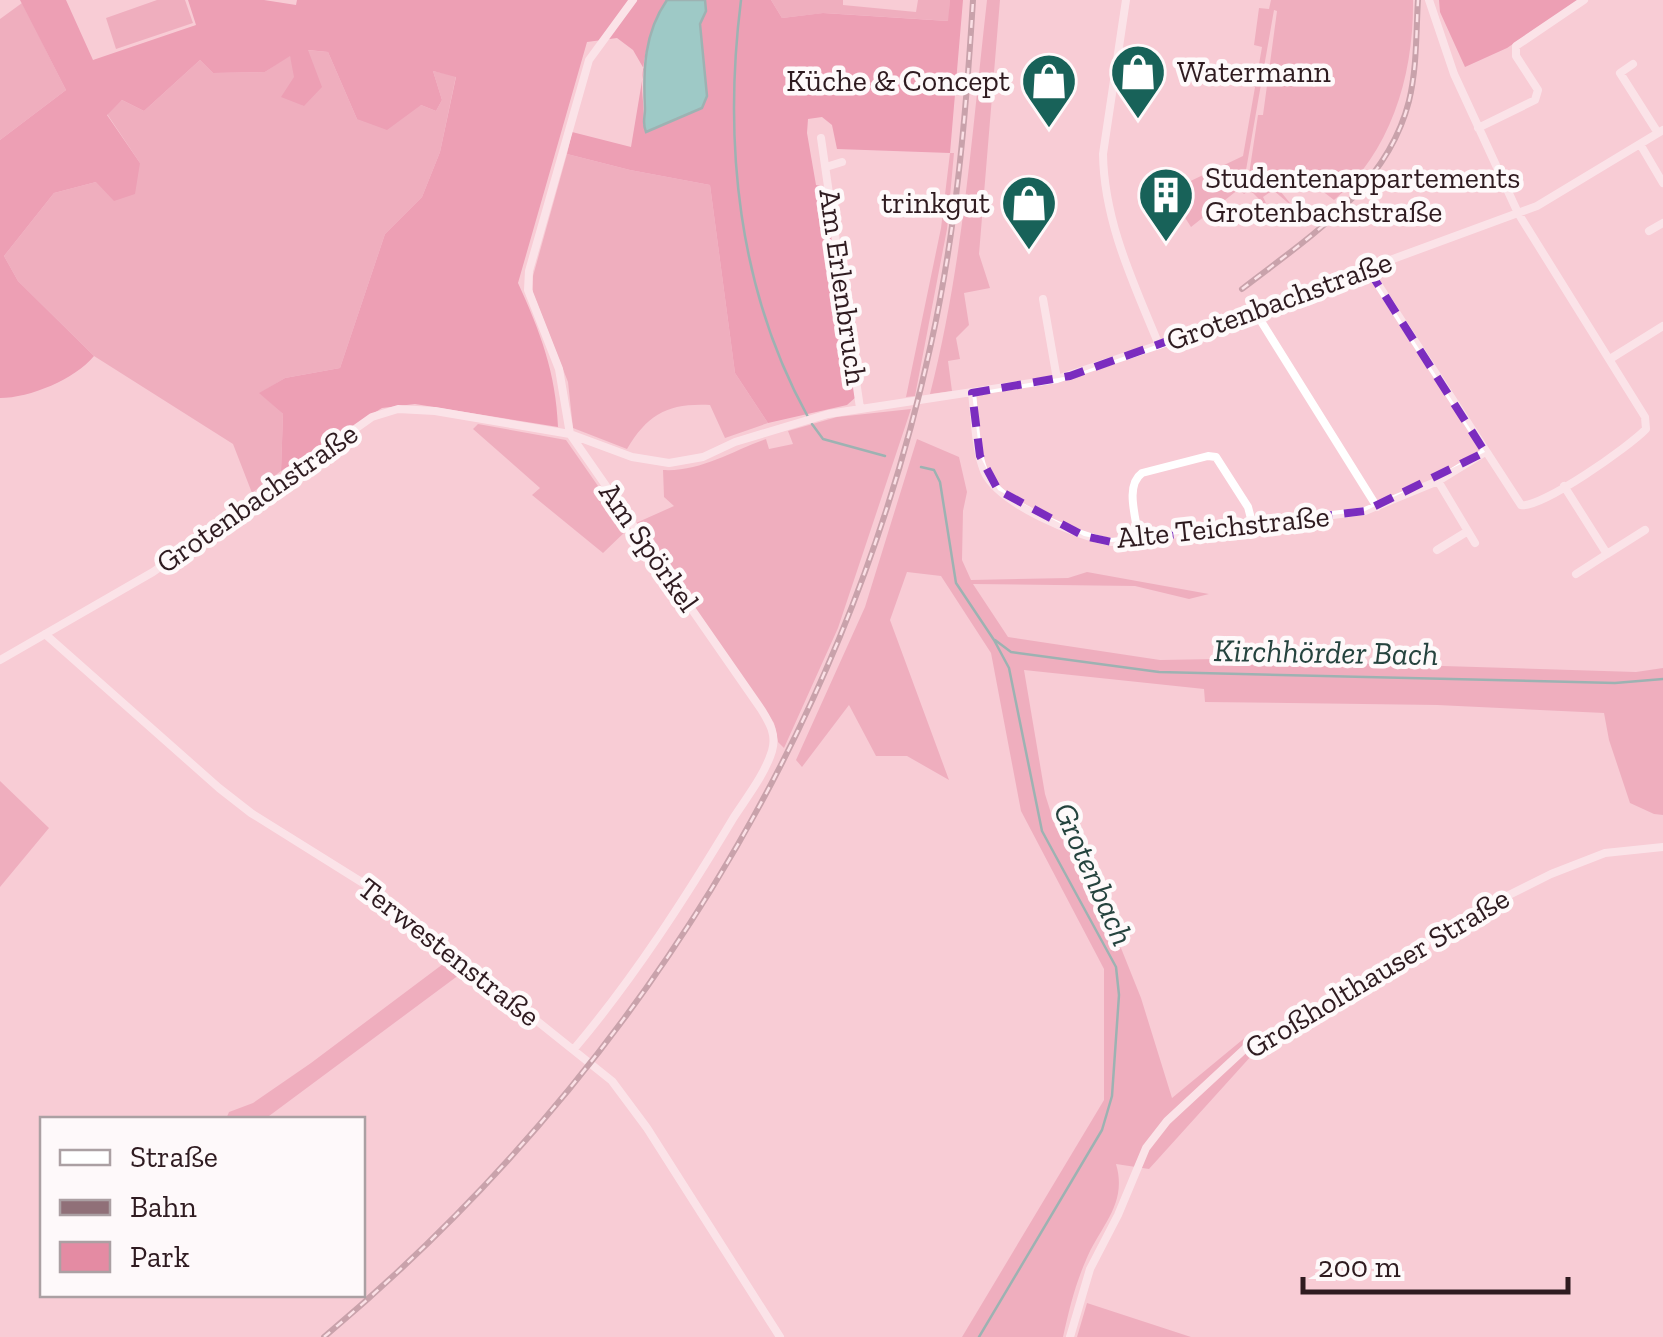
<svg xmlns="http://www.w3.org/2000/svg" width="1663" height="1337" font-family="'Zilla Slab',serif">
	<rect width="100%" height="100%" fill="#f8ccd6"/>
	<path fill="#e48ba3" d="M157,0h28l8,23 -77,26 -10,-31z
		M771,0h72v5l73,7 2,-12h32l-1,21 -125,-8 -42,5z
		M987,0h13l-21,254 11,34 -26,5 5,32 -13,13 4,21 -12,2 4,30 -22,3c33,-129 42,-262 57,-394z
		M1271,0h142c1,75 -22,152 -79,200l-13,-10 -9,2 -12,-15 -19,15 13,16 -21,-18 -10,7 3,6h-3l-13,-13 -2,-9 10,-66h5l14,-104 -3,-1 -28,160 1,22 -3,2 -5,-5 -48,38 -9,-14 -2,-27 63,-30 19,-109 -8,-2 5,-37 10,1z
		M22,3l44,87 -66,50v-121z
		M307,50l21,2 29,67 64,-14 15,6 6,-11 -9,-29 23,5 -16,76 -18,45 -37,37 -45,134 -55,10 -25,15 23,21 -2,57 -29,22 -19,-49 -139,-88 -76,-75 -14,-25 50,-63 42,-11 44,-19 -33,-49 15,-14 22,11 56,-51 13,13 52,-1 25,-17 13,51z
		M950,153h4l-7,76 -32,167 -9,1 35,-169z
		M567,154l63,16 80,15 25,188 33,50 -43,15 -15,-33c-42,-2 -62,9 -83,44l-54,-21 -5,-46 -35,-89v-17z
		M911,409l-73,219 -54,120 -6,-6 -4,-19 -138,-200 38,-17 -10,-9 -1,-27c37,2 69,-19 103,-31l3,10 24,-5 -5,-13 49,-14z
		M478,424l88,16 62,89 -25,24 -71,-58 8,-7 -67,-59z
		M917,439l42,18 8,35 -4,19 -1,49 9,20 97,-2 19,-6 122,22 -20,5 -54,-13 -162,-2 35,53 152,23 56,-1 420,13 27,-4v147l-9,-1 -24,-11 -21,-63 -5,-27 -167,-8 -232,-3 -1,-13 -180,-19 21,124 10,32 58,102 28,70 31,100 81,-67 9,13 -113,125 -33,-5c12,40 -16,62 -30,96 -11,25 -17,50 -23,77h-101l142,-237v-131l-83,-158 -30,-158 -50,-77 -34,-4 -17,48 59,160 -42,-24h-31l-27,-51 -47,62 -6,-7 69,-153z
		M0,781l49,47 -49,59z
		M451,958l16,11 -202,150h-39l3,-7 24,-9 58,-40z
		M1087,1303l104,34h-114z"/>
	<path fill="#df688d" d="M20,0h46l27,60 103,-35 -8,-25h76l32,5 1,-5h370c-16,25 -24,54 -25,84 0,14 3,27 1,41l58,-20 6,-9 -7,-72 6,-13 -1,-11h66l11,18 41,-5 125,8 2,-21h13l-13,153 -113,-4 -5,-24 -10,-8 -14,2 -1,14 9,52 8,2 32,210 -9,8 -79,18 -33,-50 -25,-188 -80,-15 -63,-16 5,-22 59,15 13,-78 -11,-19 -16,-12 -30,4 -69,241c22,48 38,90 40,144l-143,-23 -33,4 -101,63 2,-57 -24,-21 26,-15 55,-10 45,-134 37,-37 18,-45 16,-75 -23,-6 9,29 -6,11 -15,-6 -34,25 -30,-11 -29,-67 -20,-2 14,37 -18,19 -23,-9 13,-20 -4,-21 -25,16 -52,1 -13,-13 -56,51 -22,-11 -15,15 33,48 -5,31 -21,7 -18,-19 -42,11 -50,63 14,25 76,75c-19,23 -64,42 -94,42v-258l66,-50z
		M1439,0h140l-72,48 -42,19 -25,-55z"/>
	<path fill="#31c6b4" stroke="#309388" stroke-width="2.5" d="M667,0h38l1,11 -6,13 7,72 -5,12 -56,24c-4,-9 -1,-14 -1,-23 -2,-39 -1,-76 22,-109z"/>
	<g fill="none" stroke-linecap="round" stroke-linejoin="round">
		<path stroke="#309388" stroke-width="2.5" d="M741,0c-18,143 -3,290 67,417
			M812,424l11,15 62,17
			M921,467l13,3 6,12 16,101 38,57 15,28 33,163 74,136 3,28 -7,101 -10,34 -123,207
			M995,640l16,12 148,20 456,11 48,-4"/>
		<path stroke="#fff" stroke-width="8" d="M1126,0l-23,154c1,68 31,130 56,191
			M1633,64l-13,9 38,60
			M1478,128l57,-28 3,-10 -22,-34v-10l68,-46
			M821,138l39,270
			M1640,144l23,39
			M826,167l16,-5
			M1649,231l14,-8
			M1368,269l153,236c20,4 109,-59 125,-76l-1,-12 -127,-204 -64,-139 -25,-74
			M1043,299l14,80
			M1254,310l123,197
			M1610,359l53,-33
			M972,393c3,24 3,55 12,78 14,33 94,66 128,71l253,-31 73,-30 47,-29
			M1438,481l37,62
			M1564,486l43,68 38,-24
			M1139,541c-2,-21 -15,-55 3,-68l66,-17 8,1 32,50 5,19
			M1437,550l31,-19
			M1576,574l31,-20
			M45,634l174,154 32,25 120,75 241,193 35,47 133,209
			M0,660l153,-88 219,-155 26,-8 37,2 135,23 62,23 37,6 34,-6 32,-15 93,-28 229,-35 102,-34 378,-139 126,-76
			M574,1049c60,-71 112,-152 160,-232 13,-20 31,-43 38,-66 5,-17 -3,-29 -11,-42l-191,-275 -11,-65 -31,-79 1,-19 60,-211 44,-60
			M1070,1337l20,-68 28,-54 28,-67 21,-27 82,-76 79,-43 149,-91 74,-37 54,-21 58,-6"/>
		<g stroke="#907078" stroke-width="6">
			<path id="rail" d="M1242,289c67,-52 145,-101 167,-188 8,-33 7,-68 9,-101
				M324,1337c306,-257 522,-602 607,-993 25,-113 35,-229 42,-344"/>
		</g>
		<use href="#rail" stroke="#fef9fa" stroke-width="2.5" stroke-dasharray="8" stroke-linecap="butt"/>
	</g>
	<path d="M0 0H1663V1337H0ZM1368,269l117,183 -120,59 -253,31 -28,-6 -86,-46 -18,-34 -8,-63 98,-17z" fill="#f8ccd6" fill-opacity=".55" fill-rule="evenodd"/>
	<path fill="none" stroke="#7b2cbf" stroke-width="8" stroke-dasharray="20 12" stroke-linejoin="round" d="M1368,269l117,183 -120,59 -253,31 -28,-6 -86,-46 -18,-34 -8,-63 98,-17z"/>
	<defs>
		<g id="shop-pin" transform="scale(2.875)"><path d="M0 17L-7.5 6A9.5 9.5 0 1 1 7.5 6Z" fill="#186259" stroke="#fef9fa"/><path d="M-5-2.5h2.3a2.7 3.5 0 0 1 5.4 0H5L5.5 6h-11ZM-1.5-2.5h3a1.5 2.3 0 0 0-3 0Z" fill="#fff"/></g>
		<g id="building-pin" transform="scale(2.875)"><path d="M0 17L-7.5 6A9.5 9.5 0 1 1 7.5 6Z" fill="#186259" stroke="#fef9fa"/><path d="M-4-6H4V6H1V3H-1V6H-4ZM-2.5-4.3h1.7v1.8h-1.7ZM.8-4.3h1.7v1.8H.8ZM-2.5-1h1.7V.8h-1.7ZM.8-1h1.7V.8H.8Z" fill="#fff"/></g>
	</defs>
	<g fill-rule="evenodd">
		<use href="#shop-pin" x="1138" y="72"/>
		<use href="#shop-pin" x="1049" y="81"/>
		<use href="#building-pin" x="1166" y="195"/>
		<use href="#shop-pin" x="1029" y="203"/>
	</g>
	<g text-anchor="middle" stroke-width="9" stroke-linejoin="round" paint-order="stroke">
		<g font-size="30" fill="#2f1b20" stroke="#fef9fa" text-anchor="start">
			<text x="1177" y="82">Watermann</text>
			<text x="1010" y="91" text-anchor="end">Küche &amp; Concept</text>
			<text x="1205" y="188">Studentenappartements<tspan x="1205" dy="34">Grotenbachstraße</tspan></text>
			<text x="990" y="213" text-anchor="end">trinkgut</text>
		</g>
		<g font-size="30" fill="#2f1b20" stroke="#fef9fa">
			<text transform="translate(843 287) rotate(82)" y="10">Am Erlenbruch</text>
			<text transform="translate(1279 301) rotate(-20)" y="10">Grotenbachstraße</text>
			<text transform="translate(257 498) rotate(-35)" y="10">Grotenbachstraße</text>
			<text transform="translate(1223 527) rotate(-6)" y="10">Alte Teichstraße</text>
			<text transform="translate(649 547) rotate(55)" y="10">Am Spörkel</text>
			<text transform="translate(449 952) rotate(38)" y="10">Terwestenstraße</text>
			<text transform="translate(1377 973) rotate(-31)" y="10">Großholthauser Straße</text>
		</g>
		<g font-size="32" font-style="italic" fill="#25433e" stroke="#fef9fa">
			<text transform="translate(1326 652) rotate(1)" y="11">Kirchhörder Bach</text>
			<text transform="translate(1094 874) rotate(66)" y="11">Grotenbach</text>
		</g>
	</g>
	<rect x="40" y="1117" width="325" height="180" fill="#fef9fa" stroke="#aba0a3" stroke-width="2.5"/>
	<rect x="60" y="1150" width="50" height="15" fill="#ffffff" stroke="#aba0a3" stroke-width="2.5"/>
	<text x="130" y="1167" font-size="30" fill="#2f1b20">Straße</text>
	<rect x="60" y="1200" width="50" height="15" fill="#907078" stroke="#aba0a3" stroke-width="2.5"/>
	<text x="130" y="1217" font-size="30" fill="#2f1b20">Bahn</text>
	<rect x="60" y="1242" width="50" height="30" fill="#e48ba3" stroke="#aba0a3" stroke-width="2.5"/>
	<text x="130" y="1267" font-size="30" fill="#2f1b20">Park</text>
	<path d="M1303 1277v15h265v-15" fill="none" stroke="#2f1b20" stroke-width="5"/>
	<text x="1318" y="1277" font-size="30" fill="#2f1b20" stroke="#fef9fa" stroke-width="8" paint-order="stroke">200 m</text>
</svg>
